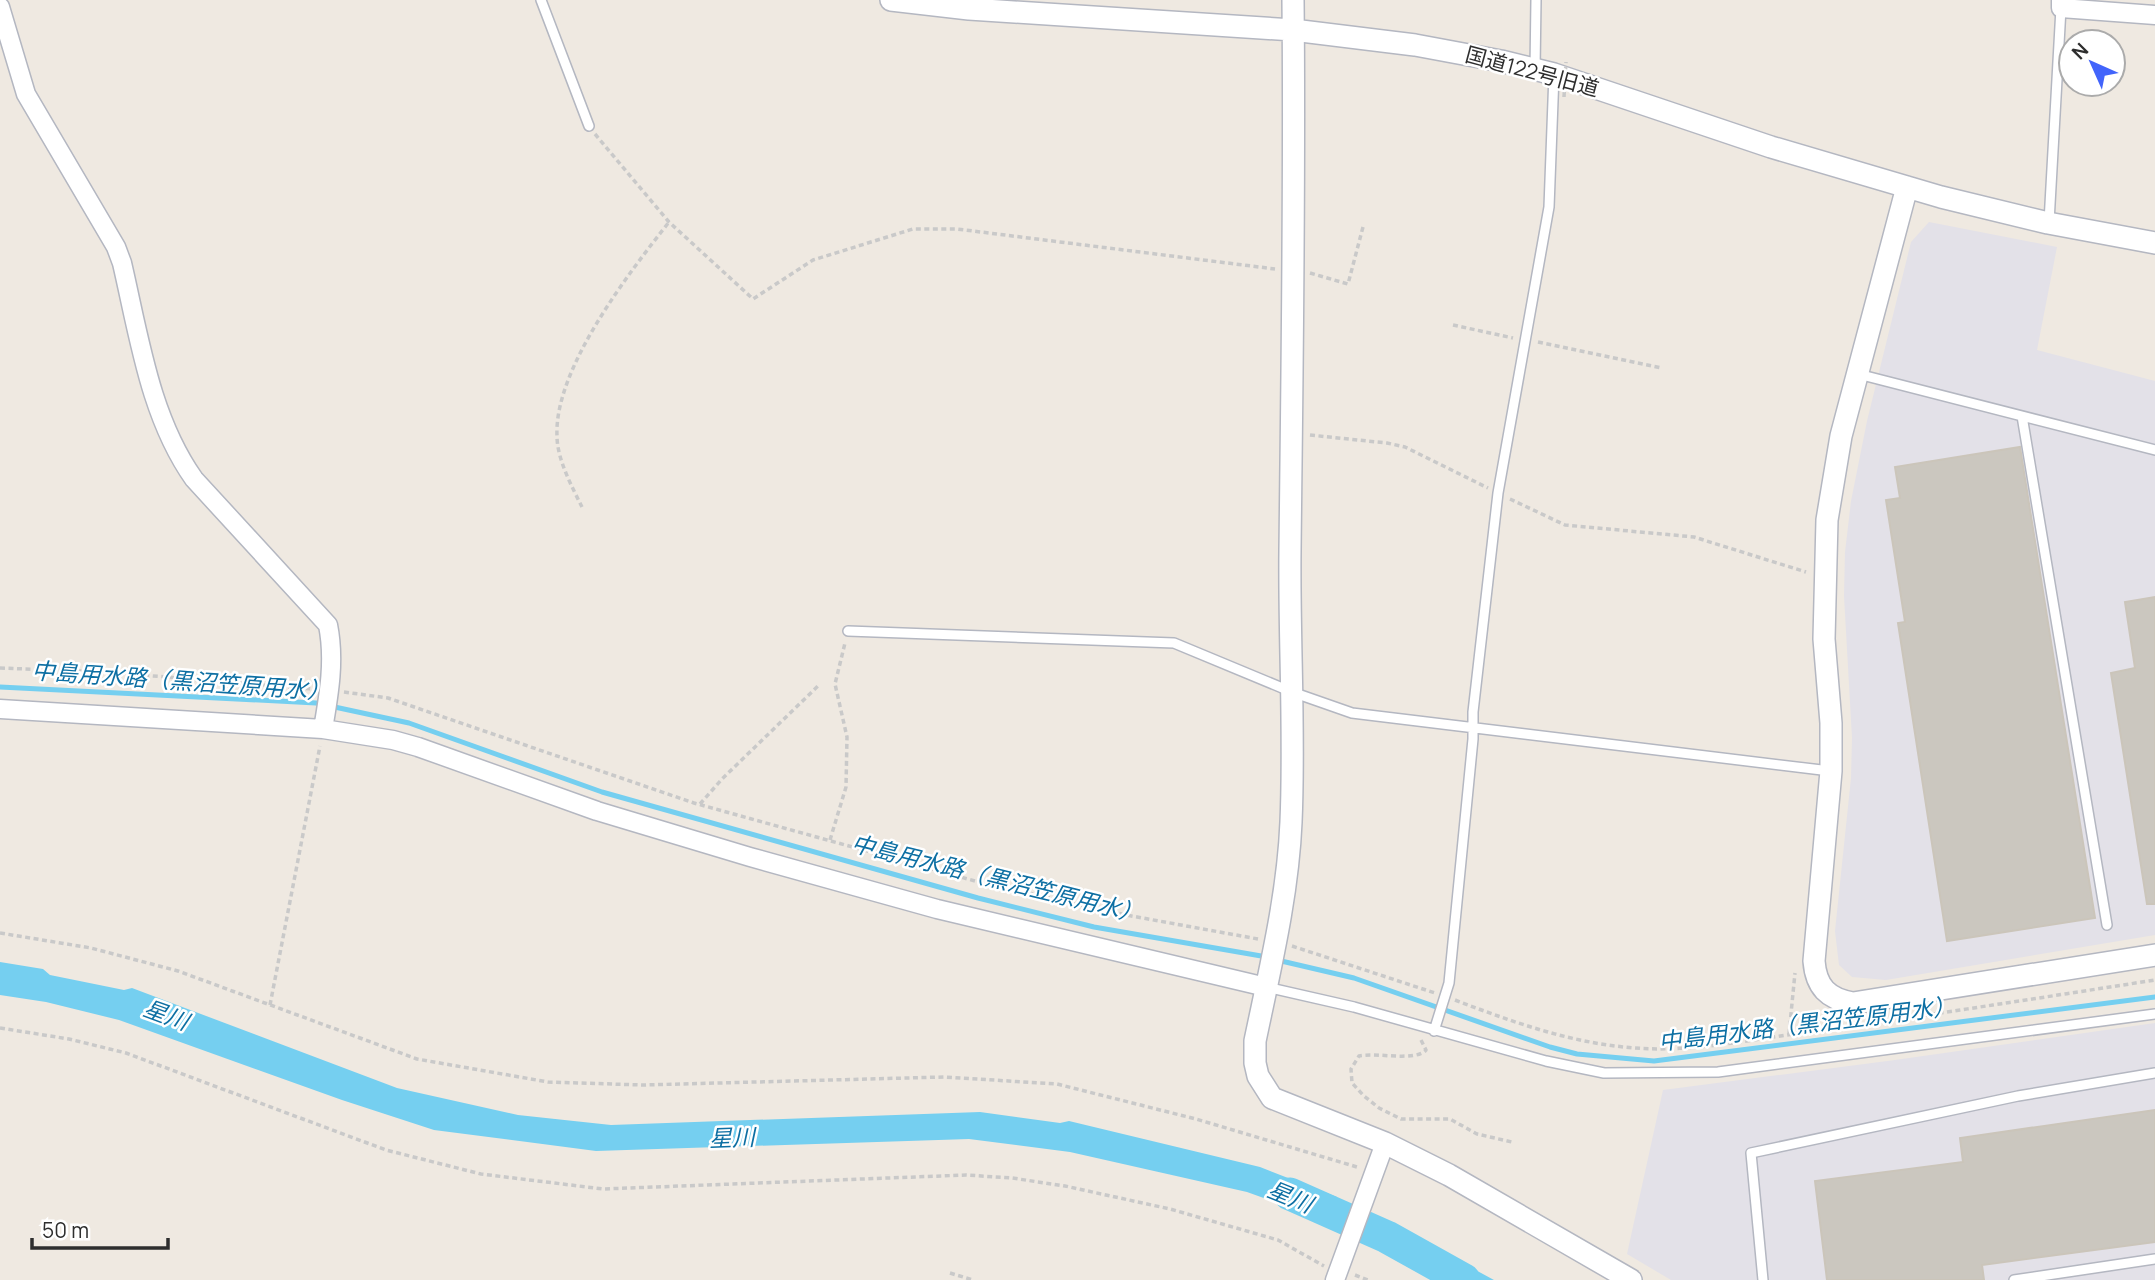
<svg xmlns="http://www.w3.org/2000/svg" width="2155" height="1280" font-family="Manrope,'Noto Sans JP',sans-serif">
	<rect width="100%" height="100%" fill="#efe9e1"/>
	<path fill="#e3e1e8" d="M1929,222l128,25 -20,103 118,31v554l-269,45 -34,-3 -13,-12 -4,-34 16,-153 1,-40 -8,-142 1,-44 6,-51 16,-80 44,-179z
		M2155,1023v257h-484l-44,-26 36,-164 232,-30z"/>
	<path fill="#75cff0" d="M0,962l43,7 7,6 74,15 8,-2 265,100 121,27 93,10 369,-13 80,11 9,-2 191,46 77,30 -10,24 -80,-29 -177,-40 -101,-13 -373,12 -162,-21 -92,-30 -223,-80 -73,-18 -46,-7z
		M1374,1215l120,65h-58l-71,-39z"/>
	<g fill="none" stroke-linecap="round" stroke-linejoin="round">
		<path stroke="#75cff0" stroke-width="5" d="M0,687l316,16 93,20 193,69 376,106 116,29 173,30
			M1277,960l77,18 196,69 27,7 77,7 501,-64"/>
		<path stroke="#75cff0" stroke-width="33" d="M1290,1194l97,43 77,43"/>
	</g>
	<path fill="#cbc7bf" stroke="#cbc5ba" stroke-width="2" d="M2020,447l75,471 -148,23 -49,-318 7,-1 -19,-122 14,-2 -5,-31z
		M2155,597v307h-8l-36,-231 24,-5 -10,-66z
		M2155,1110v132l-173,23 2,15h-157l-12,-99 148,-19 -3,-24z"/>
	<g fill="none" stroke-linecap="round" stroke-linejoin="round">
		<g stroke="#b4b7c1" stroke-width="12">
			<path id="service" d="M541,0l48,126
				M1535,69l1,-69
				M2049,222l12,-214
				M1858,374l297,76
				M2022,416l85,509
				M848,631l326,12 118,49 60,21 478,58
				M1266,987l88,20 192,54 58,12 114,-1 437,-58
				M1434,1031l15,-48 24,-244v-27l25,-219 51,-286 5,-133
				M1763,1280l-12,-127 267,-57 137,-23
				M2014,1280l141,-21"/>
		</g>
		<g stroke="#b4b7c1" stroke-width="21">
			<path id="minor" d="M2061,0v8l94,7
				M0,7l26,87 90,153 6,16c17,73 28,154 72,216l134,146c7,35 1,69 -5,104
				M0,709l323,20 70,11 25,7 179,64 153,46 187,52 329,78
				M1335,1280l50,-137"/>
		</g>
		<g stroke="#b4b7c1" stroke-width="24">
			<path id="tertiary" d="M891,0l78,9 324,21 122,15 86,16 53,13 217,73 170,50 107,26 107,20
				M1293,0c2,184 -1,368 -3,551 -1,90 5,181 1,271 -3,73 -21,147 -36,219v22l3,13 14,22 113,45 64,32 182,105
				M1907,187l-66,249 -14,84 -3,119 7,84v48l-17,190c2,26 14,38 39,42l302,-48"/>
		</g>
		<path stroke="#c9c9c9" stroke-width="3.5" stroke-dasharray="5 3.5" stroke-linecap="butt" d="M595,134l74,88 84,77 60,-39 100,-31h44l318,40
			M1310,273l38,11 15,-57
			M1453,325l60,13
			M1538,342l124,26
			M1310,435l77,8 18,4 83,41
			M1510,499l55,26 129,12 112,35
			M582,507c-10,-20 -25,-48 -25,-71 -3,-67 72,-163 112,-214
			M0,668l105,4 207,17
			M344,692l44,6 306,105 281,78 151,34 132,24
			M700,804l22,-25 96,-93
			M830,840l16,-53 1,-50 -12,-53 10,-41
			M0,933l91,15 87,23 239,88 131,23 95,3 301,-8 113,7 139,35 161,48
			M1292,946l143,47
			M1455,1000c55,21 110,41 169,47 62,7 123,-7 184,-15 116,-16 231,-34 347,-52
			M270,1005l50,-259
			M0,1028l69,11 57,14 260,97 95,24 122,15 363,-14 46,3 53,8 105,23 108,31 46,26
			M1789,1034l6,-61
			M1421,1040l5,10c-11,12 -49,2 -67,6l-8,13 1,14 12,13 15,12 22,11h49l27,15 35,8
			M950,1273l23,7
			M1355,1275l13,5"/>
		<use href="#service" stroke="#fff" stroke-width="9"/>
		<use href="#minor" stroke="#fff" stroke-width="18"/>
		<use href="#tertiary" stroke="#fff" stroke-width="21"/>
		<path stroke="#c9c9c9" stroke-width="3.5" stroke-dasharray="5 3.5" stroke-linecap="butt" d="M1564,97l2,-35"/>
	</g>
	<g text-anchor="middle" stroke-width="5" stroke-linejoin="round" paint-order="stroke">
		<g font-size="21" fill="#2e2e2e" stroke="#fff">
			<text transform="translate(1532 72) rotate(15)" y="7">国道122号旧道</text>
		</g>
		<g font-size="23" font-style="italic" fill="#0d6fa3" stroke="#fff">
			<text transform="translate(181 681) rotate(4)" y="8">中島用水路（黒沼笠原用水）</text>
			<text transform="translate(997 879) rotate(14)" y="8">中島用水路（黒沼笠原用水）</text>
			<text transform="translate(166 1015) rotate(20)" y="8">星川</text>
			<text transform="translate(1807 1024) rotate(-7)" y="8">中島用水路（黒沼笠原用水）</text>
			<text transform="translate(732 1138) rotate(-2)" y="8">星川</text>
			<text transform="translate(1290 1197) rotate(22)" y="8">星川</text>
		</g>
	</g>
	<g transform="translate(2092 63) rotate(315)"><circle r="33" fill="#ffffff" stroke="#ababab" stroke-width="2"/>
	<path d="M0-5L12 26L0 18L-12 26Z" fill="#4264fb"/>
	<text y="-10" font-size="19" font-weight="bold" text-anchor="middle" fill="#2e2e2e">N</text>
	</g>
	<path d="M32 1238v10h136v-10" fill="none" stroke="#2e2e2e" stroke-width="3.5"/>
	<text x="42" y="1238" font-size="21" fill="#2e2e2e" stroke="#ffffff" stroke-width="5" paint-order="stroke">50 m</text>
</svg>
